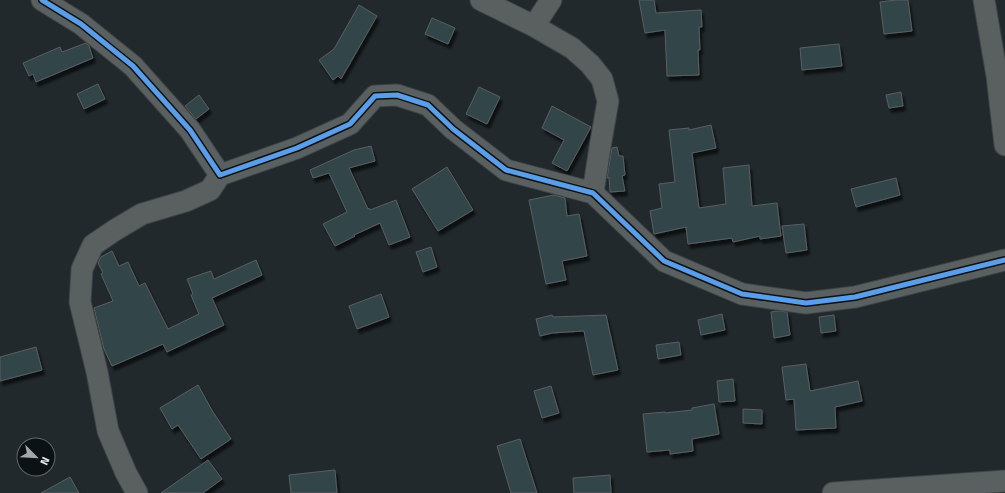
<svg xmlns="http://www.w3.org/2000/svg" width="1005" height="493" font-family="'Titillium Web',sans-serif">
	<defs>
		<filter id="shadow"><feDropShadow dx="2.5" dy="4.5" stdDeviation="1" flood-color="#0009"/></filter>
	</defs>
	<rect width="100%" height="100%" fill="#21292c"/>
	<path fill="#33444a" stroke="#595f62" filter="url(#shadow)" d="M639,0h15l2,13 45,-3 1,17h-3l1,23h-2l1,25 -32,1 -2,-46 -20,3z
		M896,0h12l4,31 -28,3 -4,-32z
		M359,5l18,11 -36,63 -3,-3 -5,4 -14,-20 15,-11z
		M432,18l23,10 -7,16 -23,-10z
		M86,43l3,3 4,12 -57,24 -3,-8 -4,2 -6,-13 37,-16 2,5z
		M839,44l3,22 -40,4 -2,-22z
		M98,84l7,15 -21,10 -7,-15z
		M479,87l21,10 -13,27 -21,-10z
		M901,92l2,14 -14,2 -3,-13z
		M199,95l10,14 -13,10 -11,-13z
		M552,106l39,21 -24,44 -15,-8 12,-23 -22,-12z
		M711,125l5,23 -24,5 7,55 27,-4 -3,-36 26,-3 3,41 25,-3 4,33 -21,3v-3l-27,6 -1,-4 -44,6 -2,-17 -32,7 -4,-23 12,-3 -3,-24 16,-2 -6,-52 20,-2v2z
		M371,146l4,15 -26,7 19,41 1,-1 1,2 26,-10 14,37 -21,8 -9,-22 -26,12 1,1 -20,10 -12,-22 24,-12 -18,-39 -16,5 -3,-8 44,-20z
		M617,147l2,9h4l2,19 -3,1 3,15 -15,1 -1,-15 -2,1 5,-30z
		M447,167l26,43 -35,21 -26,-42z
		M896,178l4,17 -44,12 -5,-18z
		M554,195l11,3 2,18 12,-2 8,42 -25,5 4,19 -20,4 -17,-84z
		M804,224l3,26 -21,3 -4,-27z
		M431,247l6,20 -14,5 -7,-20z
		M112,251l7,15 9,-4 11,24 6,-3 23,46 31,-15 -8,-19 2,-1 -6,-15 24,-8 3,8 42,-19 6,15 -50,23 12,27 -57,27 -4,-8 -51,22 -8,-17 -10,-41 19,-7 -12,-27 2,-1 -5,-10 3,-6z
		M381,294l8,23 -32,12 -8,-23z
		M779,311l8,1 3,23 -16,3 -3,-26z
		M722,314l3,16 -24,5 -3,-15z
		M552,315l1,2 53,-2 12,55 -25,5 -9,-44 -32,2 -12,3 -4,-17z
		M834,315l2,16 -15,2 -2,-16z
		M679,342l2,13 -23,4 -2,-14z
		M36,347l6,23 -42,11v-24z
		M806,364l4,27 48,-10 4,20 -27,6 1,21 -40,2 -2,-31 -8,1 -4,-33z
		M733,379l2,22 -16,1 -2,-21z
		M198,385l15,27 18,27 -30,20 -23,-34 -6,4 -12,-21z
		M551,386l8,27 -17,5 -8,-27z
		M714,404l5,30 -27,5 1,12 -23,3v-4l-23,2 -4,-38 22,-2v1l27,-3v-2z
		M743,409l19,1v14l-19,-1z
		M520,439l17,54h-26l-14,-47z
		M208,460l14,19 -19,14h-42z
		M335,470l2,23h-46l-2,-18z
		M610,475l1,18h-37l-1,-15z
		M70,477l9,16h-38z"/>
	<g fill="none" stroke-linecap="round" stroke-linejoin="round">
		<g stroke="#3d4347" stroke-width="23">
			<path id="minor" d="M42,0l39,24 52,42 57,64 30,45 77,-27 53,-24 25,-28 22,-1 31,10 25,24 53,41 87,23 71,68 78,33 64,9 49,-6 150,-37
				M481,0l53,26 38,22 18,16 12,15 6,22 -8,46 -7,46
				M984,0l13,76 8,69
				M534,26l17,-26
				M137,493l-11,-20 -18,-42 -11,-59 -17,-70 2,-33 11,-24 22,-15 27,-16 44,-13 24,-11 10,-15
				M833,493l172,-12"/>
		</g>
		<use href="#minor" stroke="#5a5f60" stroke-width="21"/>
		<g stroke="#0c1214" stroke-width="8">
			<path id="cycleway" d="M42,0l39,24 52,42 57,64 30,45 77,-27 53,-24 25,-28 22,-1 31,10 25,24 53,41 87,23 71,68 78,33 64,9 49,-6 150,-37"/>
		</g>
		<use href="#cycleway" stroke="#5a9eea" stroke-width="5"/>
	</g>
	<g transform="translate(36 457) rotate(114)"><circle r="19" fill="#0c1214" stroke="#62696c"/>
	<path d="M0-3L7 15L0 10L-7 15Z" fill="#a0a8ab"/>
	<text y="-6" font-size="11" font-weight="bold" text-anchor="middle" fill="#e4ecf0">N</text>
	</g>
</svg>
